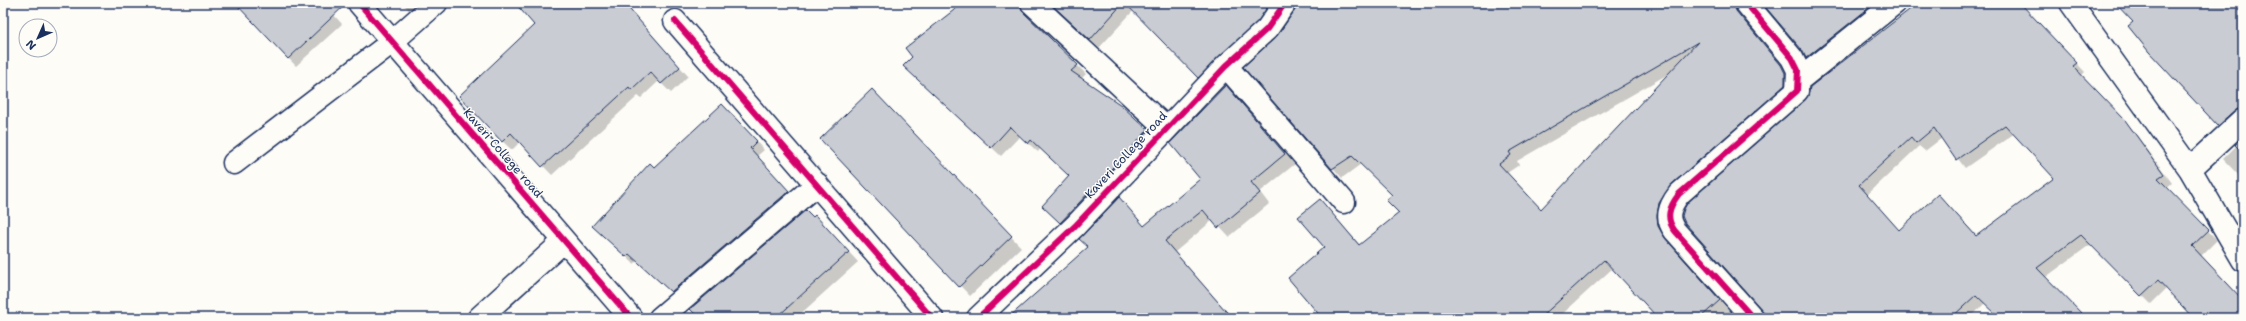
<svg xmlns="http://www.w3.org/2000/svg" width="2246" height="321" font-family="'Shantell Sans',sans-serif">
	<rect width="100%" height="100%" fill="#fdfcf7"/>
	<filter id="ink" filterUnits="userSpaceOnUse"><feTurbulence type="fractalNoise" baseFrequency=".025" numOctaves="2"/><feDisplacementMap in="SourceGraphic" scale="8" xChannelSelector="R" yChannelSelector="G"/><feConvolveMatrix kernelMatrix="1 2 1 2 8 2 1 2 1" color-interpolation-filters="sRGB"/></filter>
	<g filter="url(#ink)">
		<path fill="#0003" fill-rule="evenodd" d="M255,3h68l19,21 -46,42 -8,-8z
			M402,3h14l-7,7z
			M516,3h108l64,73 -17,17 -12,-12 -18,17 -3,-2 -86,79 -32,-33 -8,8 -10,-9 34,-116z
			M965,3h69l-5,6v8l57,57 -5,5 39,27 36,34 -86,91 -18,-16 18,-39 -30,-27 -2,3 -18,-16 -19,20 -88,-81z
			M1051,3h236l-80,83 -73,-76 -35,38z
			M1298,3h450l-6,11 3,7 45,54 4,7 -115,112 -12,42 7,14 62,68h-78l-45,-50 -55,50h-235l2,-71 -5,-47 40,45 41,-32 -8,-18 -32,-31 -19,14 -97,-111 31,-28 20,-28zM1670,73l-129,137 -34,-37 12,-8 -2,-4z
			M1764,3h103l11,14 -62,50z
			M1919,3h108l-5,3 63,66 -3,3 51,55 39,53 -6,5 51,52 -16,16 42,45v17h-48l-28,-30 -16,16 -60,-60 -45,33 39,41h-84l-16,-15 -15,15h-204zM2015,133l41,45 -79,59 -39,-42 -39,36 -32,-36 52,-49 6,5 17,-13 23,30z
			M2116,3h127v118l-16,14 -49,-51 -48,-57 5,-5z
			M1226,86l69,78 -35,28 9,12 -40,33 -16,-17 -38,32 57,66h-207l64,-70 30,-49 26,28 56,-47z
			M882,101l139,146 -51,49 -149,-157z
			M730,114l34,36 -7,6 39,44 -116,99 -43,-38 -3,3 -33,-31 53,-64z
			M2243,139v41l-20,-21z
			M814,218l11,8 33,36 -62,56h-96z"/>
		<path fill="#c9ccd3" stroke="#1b2f5e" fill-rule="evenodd" d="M235,3h112l-59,56z
			M515,3h109l56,64 -19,17 -11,-12 -19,18 -2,-3 -87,80 -31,-34 -9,9 -43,-46 75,-71z
			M963,3h57l3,9 55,53 -7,6 50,34 27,25 -88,93 -18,-17 27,-30 -38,-36 -3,4 -18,-17 -19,21 -88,-82 9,-9 -7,-9z
			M1050,3h73l-33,37z
			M1125,3h145l-12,18 -60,57z
			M1297,3h437l2,8 45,54 4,8v12l-114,100 -12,18 -2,13 1,10 7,12 55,62 -20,18h-42l-54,-58 -64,58h-218l-34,-40 36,-31 -26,-30 22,-18 39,46 40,-32 -13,-13 6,-5 -40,-39 -20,13 -89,-102 34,-31 18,-26zM1698,42l-157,167 -42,-45 12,-9 -2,-3z
			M1762,3h105l3,4 -64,51 -4,-8z
			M1918,3h102l57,60 -4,3 52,54 39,54 -6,4 51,52 -17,16 51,54v18h-50l-35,-38 -17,16 -60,-61 -44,33 49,50h-86l-24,-23 -25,23h-186l-3,-8 -77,-87 -3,-7 2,-7 4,-7 117,-102 3,-4 2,-9zM2005,125l49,53 -78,58 -38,-42 -39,36 -40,-45 52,-48 5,6 18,-15 22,32z
			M2115,3h128v105l-8,3 -17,15 -69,-74 -21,-26 5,-4z
			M1226,85l59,69 -34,28 9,11 -42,35 -15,-18 -38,31 67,77h-224l80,-71 -9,-8 40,-42 25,29 56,-47 -30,-36z
			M872,89l140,147 -53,51 -139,-148z
			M722,104l35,37 -7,7 39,43 -118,101 -42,-38 -3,3 -34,-31 58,-63 4,4z
			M2243,137v16l-8,-8z
			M806,210l7,7 2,-2 34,37 -73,66h-77l-9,-9z"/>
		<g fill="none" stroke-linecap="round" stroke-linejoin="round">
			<g stroke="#1b2f5e" stroke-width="25">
				<path id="minor" d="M359,3l272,315
					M1032,3l134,125
					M1746,3l46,55 6,12 -1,21 -118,103c-10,13 -14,24 -4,37l78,87
					M2071,3l119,166 53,91
					M675,21l257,297
					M1226,66l118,136
					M1799,80l96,-77
					M234,163l158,-121 44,-39
					M2190,169l53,-49
					M479,318l85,-77
					M660,318l157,-134
					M978,318l97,-92 151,-160 41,-37 18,-26"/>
			</g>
			<use href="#minor" stroke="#fdfcf7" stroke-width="22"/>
			<g stroke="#fdfcf7" stroke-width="8">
				<path id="cycleway" d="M359,3l272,315
					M1746,3l46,55 6,12 -1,21 -118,103c-10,13 -14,24 -4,37l78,87
					M675,21l257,297
					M978,318l97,-92 151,-160 41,-37 18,-26"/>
			</g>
			<use href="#cycleway" stroke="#d6006c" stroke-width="6"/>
		</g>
	</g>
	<g text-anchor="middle" stroke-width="3" stroke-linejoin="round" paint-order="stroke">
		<g font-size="12" fill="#1b2f5e" stroke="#fdfcf7">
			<text transform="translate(503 153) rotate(49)" y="4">Kaveri College road</text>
			<text transform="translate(1126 155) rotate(-47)" y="4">Kaveri College road</text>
		</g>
	</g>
	<rect width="2246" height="321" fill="none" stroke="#fdfcf7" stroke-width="16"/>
	<rect x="8" y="8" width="2230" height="305" fill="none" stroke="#1b2f5e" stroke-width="1.5" filter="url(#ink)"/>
	<g transform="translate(38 38) rotate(225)"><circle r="19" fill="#fdfcf7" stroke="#a3aaba"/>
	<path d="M0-3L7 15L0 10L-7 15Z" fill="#1b2f5e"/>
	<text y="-6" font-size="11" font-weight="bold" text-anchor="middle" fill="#1b2f5e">N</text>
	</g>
</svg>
